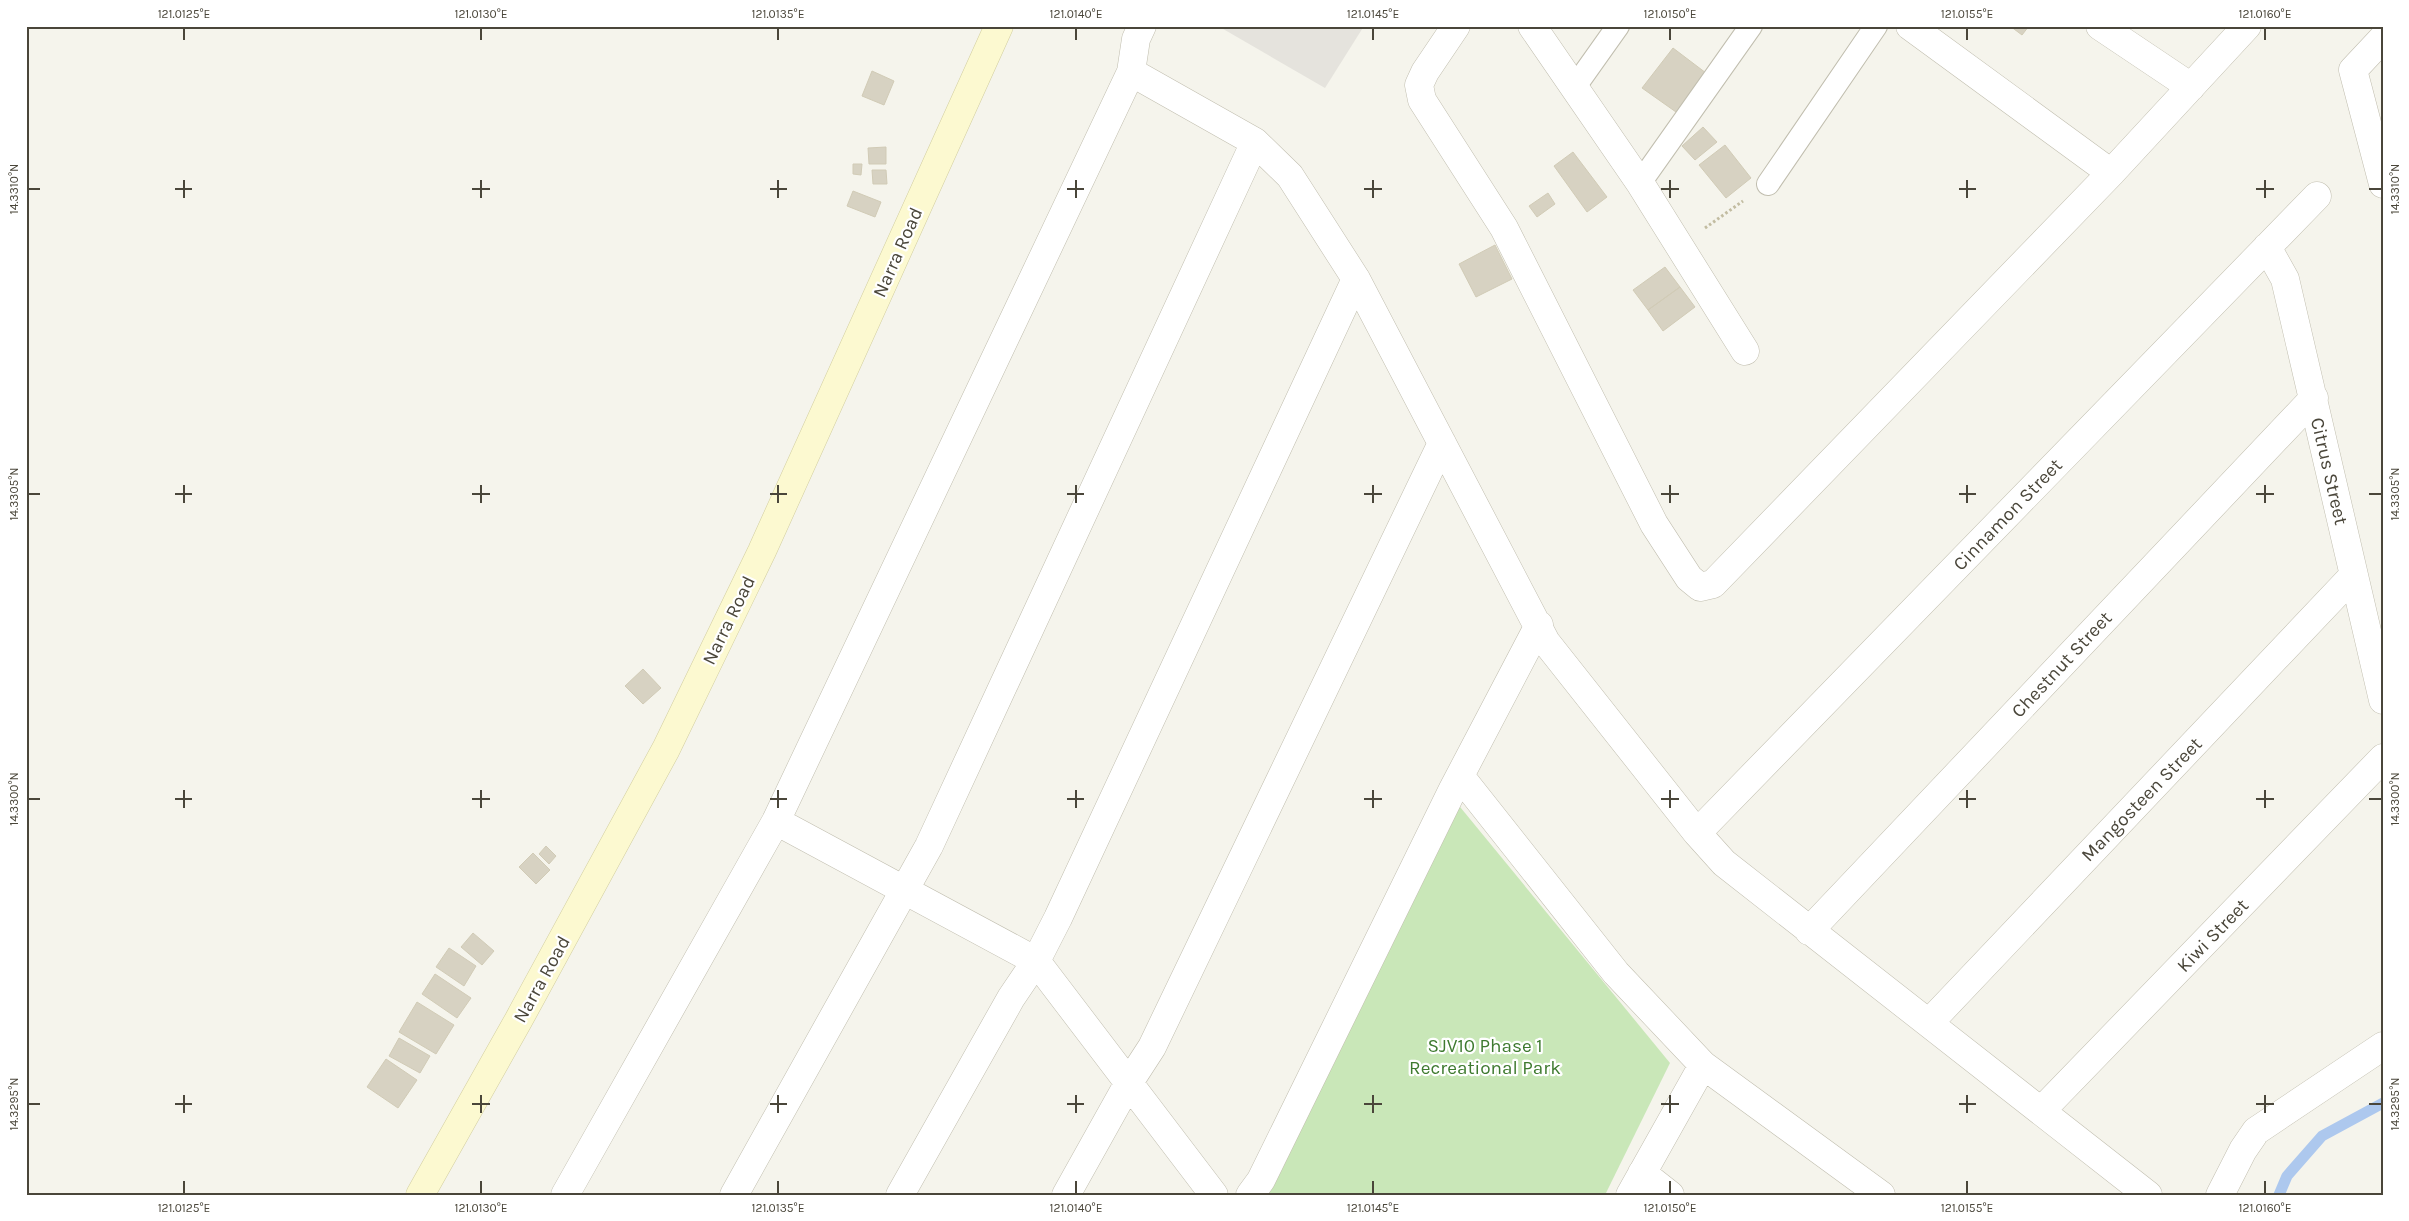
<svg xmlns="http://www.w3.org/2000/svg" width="2409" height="1221" font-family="Karla,sans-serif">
	<rect width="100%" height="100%" fill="#f5f4ec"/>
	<path fill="#e5e3dd" d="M1218,26h146l-39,62z"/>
	<path fill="#c9e7b8" d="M1456,802l214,261 -65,132h-341z"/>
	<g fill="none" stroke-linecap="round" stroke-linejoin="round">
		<path stroke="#adc8ee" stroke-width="11" d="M2279,1195l8,-19 35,-40 61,-33"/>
	</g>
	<path fill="#d7d2c2" stroke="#d1cbb6" d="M2010,26h19l-7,9z
		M1673,48l33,25 -30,39 -34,-24z
		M872,71l22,10 -10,24 -22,-9z
		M1703,127l14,15 -22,18 -13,-14z
		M1725,145l26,33 -25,20 -27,-33z
		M886,147v17h-17l-1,-16z
		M1573,152l34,45 -20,15 -33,-46z
		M853,164h9l-1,11 -8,-1z
		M872,170h14l1,14h-14z
		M853,191l28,11 -6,15 -28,-11z
		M1548,193l7,11 -18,13 -8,-11z
		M1495,245l17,34 -36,18 -17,-33z
		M1665,267l15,20 -32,23 -15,-20z
		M1680,287l15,20 -32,24 -15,-21z
		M643,669l18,19 -18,16 -18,-18z
		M546,846l10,10 -7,8 -10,-10z
		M533,853l17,17 -14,14 -17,-17z
		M473,933l21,18 -12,14 -21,-18z
		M449,948l27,18 -12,20 -28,-19z
		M435,974l36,24 -14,20 -35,-24z
		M417,1002l37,23 -18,29 -37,-22z
		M399,1038l31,18 -10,17 -31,-17z
		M386,1059l31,21 -19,28 -31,-21z"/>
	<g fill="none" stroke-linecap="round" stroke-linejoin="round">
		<g stroke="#c1beaf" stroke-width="24">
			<path id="lane" d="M1574,88l44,-62
				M1640,183l111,-157
				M1768,184l108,-158"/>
		</g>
		<g stroke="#c1beaf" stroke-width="29">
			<path id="street" d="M1456,26l-31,46 -6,13 3,15 82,128 150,296 35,54 11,9 13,-3 398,-411 136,-147
				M1532,26l108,157 105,168
				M1910,26l201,147
				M2100,26l91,61
				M2383,38l-30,32 30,114
				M1131,72l124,70 35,34 66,103 190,363 151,191 27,30 424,332
				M2267,247l18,32 98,421
				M1460,776l156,197 87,92 178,130
				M776,821l260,140 178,234
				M1697,833l620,-637
				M1809,931l505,-533
				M1929,1023l424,-447
				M2041,1111l342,-353
				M1642,1173l28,22
				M565,1195l211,-374 355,-749 5,-33 6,-13
				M734,1195l195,-349 326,-704
				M900,1195l111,-197 25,-37 22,-43 298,-639
				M1066,1195l62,-111 24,-37 290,-604
				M1250,1195l11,-15 192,-391 86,-164
				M1630,1195l73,-130
				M2220,1195l23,-45 13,-19 127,-85"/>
		</g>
		<g stroke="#d2ce9f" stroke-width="29">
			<path id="secondary" d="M420,1195l98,-174 148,-272 96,-198 237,-525"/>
		</g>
		<path stroke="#c2bca1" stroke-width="3" stroke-dasharray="2.5 2.5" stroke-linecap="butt" d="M1705,228l38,-27"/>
		<use href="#lane" stroke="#fff" stroke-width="22"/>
		<use href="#street" stroke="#fff" stroke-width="28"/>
		<use href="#secondary" stroke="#fcf9d0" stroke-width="28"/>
	</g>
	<path fill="none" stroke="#4a463a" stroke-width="2" d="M184,28v12M481,28v12M778,28v12M1076,28v12M1373,28v12M1670,28v12M1967,28v12M2265,28v12M184,180v18M481,180v18M778,180v18M1076,180v18M1373,180v18M1670,180v18M1967,180v18M2265,180v18M28,189h12M175,189h17M472,189h18M770,189h17M1067,189h17M1364,189h18M1661,189h18M1959,189h17M2256,189h18M2369,189h13M184,485v18M481,485v18M778,485v18M1076,485v18M1373,485v18M1670,485v18M1967,485v18M2265,485v18M28,494h12M175,494h17M472,494h18M770,494h17M1067,494h17M1364,494h18M1661,494h18M1959,494h17M2256,494h18M2369,494h13M184,790v18M481,790v18M778,790v18M1076,790v18M1373,790v18M1670,790v18M1967,790v18M2265,790v18M28,799h12M175,799h17M472,799h18M770,799h17M1067,799h17M1364,799h18M1661,799h18M1959,799h17M2256,799h18M2369,799h13M184,1095v18M481,1095v18M778,1095v18M1076,1095v18M1373,1095v18M1670,1095v18M1967,1095v18M2265,1095v18M28,1104h12M175,1104h17M472,1104h18M770,1104h17M1067,1104h17M1364,1104h18M1661,1104h18M1959,1104h17M2256,1104h18M2369,1104h13M184,1181v13M481,1181v13M778,1181v13M1076,1181v13M1373,1181v13M1670,1181v13M1967,1181v13M2265,1181v13"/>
	<g text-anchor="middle" stroke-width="4.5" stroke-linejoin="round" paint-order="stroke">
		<g font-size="19" fill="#4a463a" stroke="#fff">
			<text transform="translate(897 252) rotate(-66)" y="7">Narra Road</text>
			<text transform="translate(2330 471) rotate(77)" y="7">Citrus Street</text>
			<text transform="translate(2007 514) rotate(-46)" y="7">Cinnamon Street</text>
			<text transform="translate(728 620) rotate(-64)" y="7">Narra Road</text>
			<text transform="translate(2061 664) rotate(-47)" y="7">Chestnut Street</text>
			<text transform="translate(2141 799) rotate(-46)" y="7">Mangosteen Street</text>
			<text transform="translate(2212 935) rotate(-46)" y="7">Kiwi Street</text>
			<text transform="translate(541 979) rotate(-61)" y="7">Narra Road</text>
		</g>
		<g font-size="19" fill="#3e7a2f" stroke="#fff">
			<text x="1485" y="1052">SJV10 Phase 1<tspan x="1485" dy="22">Recreational Park</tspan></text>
		</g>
	</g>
	<rect width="2409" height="1221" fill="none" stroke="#ffffff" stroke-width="55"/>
	<rect x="28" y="28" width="2354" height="1166" fill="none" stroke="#4a463a" stroke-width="2"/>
	<g font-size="12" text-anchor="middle" fill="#4a463a">
		<text x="184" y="18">121.0125°E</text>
		<text x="481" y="18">121.0130°E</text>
		<text x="778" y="18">121.0135°E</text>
		<text x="1076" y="18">121.0140°E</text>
		<text x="1373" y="18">121.0145°E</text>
		<text x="1670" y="18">121.0150°E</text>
		<text x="1967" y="18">121.0155°E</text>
		<text x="2265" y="18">121.0160°E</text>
		<text transform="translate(14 189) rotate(-90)" y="4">14.3310°N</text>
		<text transform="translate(2395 189) rotate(-90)" y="4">14.3310°N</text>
		<text transform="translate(14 494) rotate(-90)" y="4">14.3305°N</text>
		<text transform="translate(2395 494) rotate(-90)" y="4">14.3305°N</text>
		<text transform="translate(14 799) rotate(-90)" y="4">14.3300°N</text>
		<text transform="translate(2395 799) rotate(-90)" y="4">14.3300°N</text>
		<text transform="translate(14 1104) rotate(-90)" y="4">14.3295°N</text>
		<text transform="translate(2395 1104) rotate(-90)" y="4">14.3295°N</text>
		<text x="184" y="1212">121.0125°E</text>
		<text x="481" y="1212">121.0130°E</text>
		<text x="778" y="1212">121.0135°E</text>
		<text x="1076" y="1212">121.0140°E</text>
		<text x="1373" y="1212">121.0145°E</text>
		<text x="1670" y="1212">121.0150°E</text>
		<text x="1967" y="1212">121.0155°E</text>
		<text x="2265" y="1212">121.0160°E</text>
	</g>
</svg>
